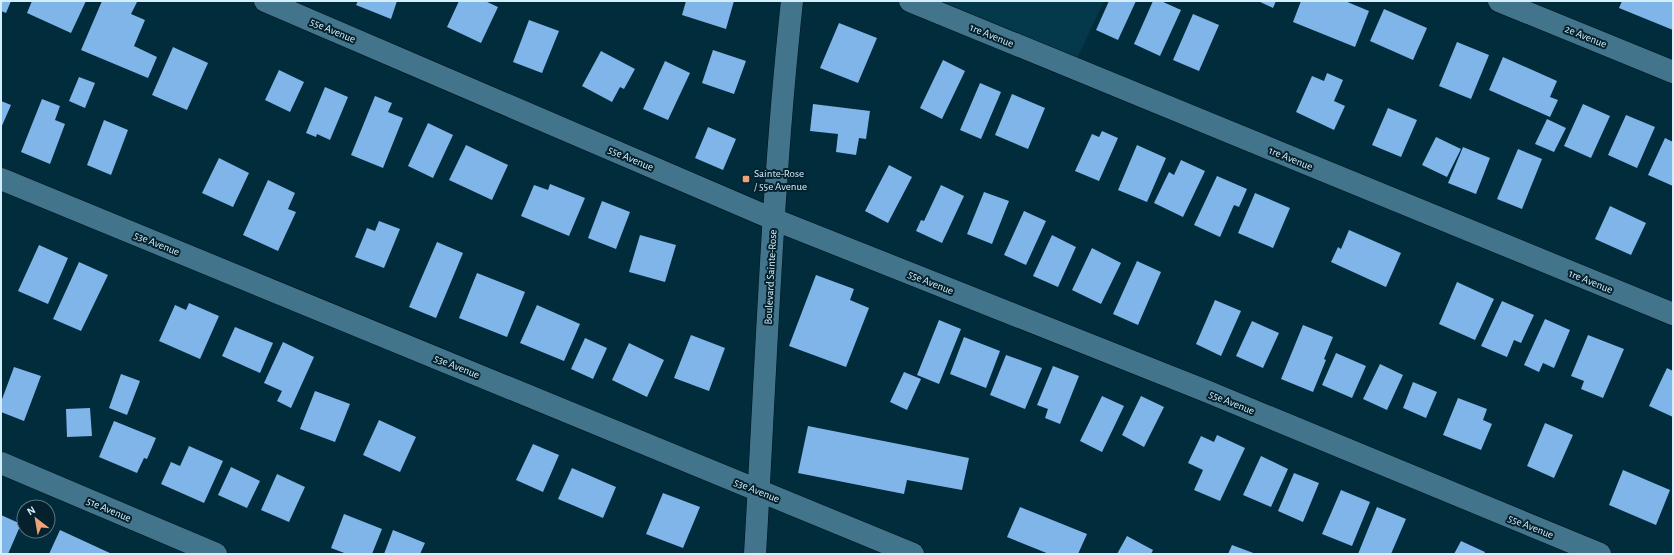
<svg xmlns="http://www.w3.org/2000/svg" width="1674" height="555" font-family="'Alegreya Sans',sans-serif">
	<rect width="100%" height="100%" fill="#012c3c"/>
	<path fill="#04384b" d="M930,1h174l-28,60z"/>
	<path fill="#80b5e9" d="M1,1h10l-5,12 -5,-2z
		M32,1h54l-15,32 -44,-20z
		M102,1l35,1 -6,12 14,6 -11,26 23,11 -9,21 -67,-28z
		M358,1h39l-6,18 -35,-14z
		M459,1h26l13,6 -17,36 -34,-16z
		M686,1h48l-8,28 -44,-14z
		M1109,1h27l-18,39 -22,-10z
		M1153,1h8l20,9 -21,46 -26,-12z
		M1258,1h18l-3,7z
		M1301,1h44l24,10 -14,36 -62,-25z
		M1622,1h51v29l-54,-22z
		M1384,9l43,19 -14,32 -43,-19z
		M1193,14l26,11 -20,46 -26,-11z
		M529,20l30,11 -17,42 -29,-11z
		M839,23l38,15 -19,45 -38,-15z
		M1457,42l32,13 -18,44 -32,-13z
		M173,47l35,16 -21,47 -35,-15z
		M713,50l33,11 -12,33 -32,-11z
		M601,51l34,18 -11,20 -4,-2 -8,15 -30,-16z
		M1503,57l54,24 -7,16 8,3 -8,17 -61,-27z
		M943,60l22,11 -23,48 -22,-11z
		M665,61l25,12 -22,47 -25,-11z
		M279,70l25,12 -14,30 -25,-12z
		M1327,73l16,7 -9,21 11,5 -11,24 -38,-18 16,-36 12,5z
		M79,77l16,6 -10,25 -16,-7z
		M980,83l21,9 -20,47 -21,-9z
		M325,87l23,10 -18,43 -13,-6 -1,3 -10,-4z
		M1012,94l33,14 -17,41 -33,-14z
		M375,96l17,7 -4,9 15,6 -20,50 -32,-13z
		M42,99l18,7 -5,14 10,4 -15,40 -29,-12z
		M1,101l10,4 -10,23z
		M813,104l57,7 -4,28 -7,-1 -3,17 -20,-3 2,-18 -28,-3z
		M1583,104l27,12 -19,42 -27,-12z
		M1388,108l29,12 -16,37 -29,-12z
		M1626,115l29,12 -18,41 -29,-13z
		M1547,119l19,9 -12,24 -19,-8z
		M104,120l24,10 -17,45 -24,-10z
		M428,123l25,12 -20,43 -25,-12z
		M708,127l28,12 -13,31 -28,-12z
		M1102,131l16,7 -19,43 -24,-10 17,-37 7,3z
		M1436,137l25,12 -14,28 -25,-12z
		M1665,138l8,4v44l-25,-11z
		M466,145l42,20 -16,35 -43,-20z
		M1137,145l29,13 -19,44 -29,-12z
		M1463,147l27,11 -14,36 -28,-11z
		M1518,149l24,10 -20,50 -25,-10z
		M219,158l30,15 -16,34 -31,-14z
		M1181,160l24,11 -22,46 -29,-14 15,-31 5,3z
		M889,165l23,12 -24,46 -23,-12z
		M1217,176l30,13 -8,18 -5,-2 -14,32 -26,-12z
		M268,180l27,13 -7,16 8,3 -18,39 -35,-16z
		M550,184l35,14 -16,38 -48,-20 13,-31 14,5z
		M941,185l23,11 -22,47 -26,-12 5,-11 3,1z
		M984,192l25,9 -17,43 -25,-10z
		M1255,193l35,15 -17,40 -35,-15z
		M602,201l28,11 -14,37 -28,-11z
		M1610,206l36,17 -15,32 -36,-16z
		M1024,211l22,10 -20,44 -22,-10z
		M379,221l21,8 -16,39 -29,-11 12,-29 8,3z
		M1349,230l52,23 -15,34 -55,-25 7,-15 3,2z
		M640,235l36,10 -11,37 -36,-10z
		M1052,235l24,12 -18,40 -25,-11z
		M437,242l26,11 -27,65 -27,-11z
		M39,245l29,13 -20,46 -30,-13z
		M1092,248l29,15 -20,41 -29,-14z
		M1137,261l24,11 -23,53 -25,-11z
		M79,262l29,13 -27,56 -28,-12z
		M477,273l48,19 -18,45 -48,-19z
		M816,275l38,14 -4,11 19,8 -23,59 -57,-21z
		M1457,282l37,17 -19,41 -36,-16z
		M1215,300l26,11 -20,45 -25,-12z
		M1502,301l32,14 -13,28 -7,-3 -7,17 -26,-11z
		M189,303l30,13 -19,43 -41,-18 16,-36 11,5z
		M537,305l43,19 -16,37 -44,-18z
		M1545,319l25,11 -16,38 -11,-5 -4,9 -15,-7z
		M939,320l22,9 -22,55 -22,-9z
		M1252,321l27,12 -16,35 -27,-12z
		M1303,325l30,12 -9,22 2,1 -13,32 -32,-13z
		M235,327l38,16 -13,30 -38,-17z
		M691,335l34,13 -16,43 -35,-13z
		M1588,335l36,14 -21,49 -22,-9 3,-8 -13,-5z
		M964,337l36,14 -14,37 -36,-14z
		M585,338l22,10 -14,31 -22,-10z
		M283,342l31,15 -23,51 -14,-7 5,-10 -18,-8z
		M629,343l35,17 -17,37 -35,-17z
		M1336,353l30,13 -14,32 -30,-13z
		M1006,355l36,13 -17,41 -35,-14z
		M1380,364l23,11 -16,35 -24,-11z
		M1053,366l26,10 -19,48 -15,-6 3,-9 -11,-4z
		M14,367l27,9 -17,45 -23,-9v-10z
		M1667,368l6,3v46l-24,-11z
		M904,372l17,7 -14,31 -17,-8z
		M121,374l19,7 -13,34 -18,-7z
		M1413,382l24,10 -11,26 -23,-10z
		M315,391l35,13 -15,38 -35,-13z
		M1102,396l22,10 -22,46 -22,-11z
		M1141,396l23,11 -20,40 -22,-12z
		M1458,398l29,11 -4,11 9,4 -11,26 -38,-15z
		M90,408l2,28 -25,1 -1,-28z
		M379,420l37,17 -16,35 -37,-17z
		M114,421l42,17 -9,21 -3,-1 -7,15 -38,-16z
		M1545,423l28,12 -19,43 -27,-12z
		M808,426l161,32 -7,32 -55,-10 -3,14 -106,-21z
		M1217,435l28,13 -25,53 -26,-11 9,-20 -15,-7 13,-27 13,6z
		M533,444l26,11 -16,37 -27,-12z
		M189,446l34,15 -19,42 -43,-19 10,-22 9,4z
		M1261,456l27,13 -17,38 -28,-12z
		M231,467l29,14 -13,27 -29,-13z
		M572,468l44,19 -13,31 -45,-19z
		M1623,470l47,20 -14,35 -47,-20z
		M1294,473l25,10 -16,39 -25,-11z
		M277,474l28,13 -16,35 -28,-12z
		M1341,490l29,12 -18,44 -30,-12z
		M663,493l37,14 -17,41 -37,-14z
		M1020,507l67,27 -9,20h-29l-42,-17z
		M1377,507l29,12 -15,35h-33z
		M344,514l38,15 -10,25h-25l-16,-6z
		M1,515l20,9 -13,30h-7z
		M60,530l52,24h-63z
		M393,530l32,13 -5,11h-36z
		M1127,536l26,14 -2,4h-34z
		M1461,541l24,11 -1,2h-30z
		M1232,545l24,9h-28z"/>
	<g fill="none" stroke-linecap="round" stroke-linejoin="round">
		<g stroke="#00131e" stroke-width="23">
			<path id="minor" d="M265,1l508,218 433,172 394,163
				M910,1l763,313
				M1499,1l174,71
				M1,179l912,375
				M1,463l215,91
				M755,554c11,-185 17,-369 37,-553"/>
		</g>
		<use href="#minor" stroke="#42758c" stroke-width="22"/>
	</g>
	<rect fill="#f0a279" stroke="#05212d" stroke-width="1.5" x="742" y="175" width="8" height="8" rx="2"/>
	<g text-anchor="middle" stroke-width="4" stroke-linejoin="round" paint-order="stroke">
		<g font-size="11" fill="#d4effc" stroke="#05212d">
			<text transform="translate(333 30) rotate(23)" y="4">55e Avenue</text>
			<text transform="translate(992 35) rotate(22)" y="4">1re Avenue</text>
			<text transform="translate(1586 36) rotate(22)" y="4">2e Avenue</text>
			<text transform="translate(631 158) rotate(23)" y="4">55e Avenue</text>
			<text transform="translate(1291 158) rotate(22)" y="4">1re Avenue</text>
			<text transform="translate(157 243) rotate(22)" y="4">53e Avenue</text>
			<text transform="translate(770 277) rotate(-87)" y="4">Boulevard Sainte-Rose</text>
			<text transform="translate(1591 281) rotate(22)" y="4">1re Avenue</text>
			<text transform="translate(931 282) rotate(22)" y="4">55e Avenue</text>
			<text transform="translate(457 366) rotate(22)" y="4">53e Avenue</text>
			<text transform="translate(1232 402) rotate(22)" y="4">55e Avenue</text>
			<text transform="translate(757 490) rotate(22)" y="4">53e Avenue</text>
			<text transform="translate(109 509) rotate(23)" y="4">51e Avenue</text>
			<text transform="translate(1531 526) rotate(22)" y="4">55e Avenue</text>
		</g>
		<g font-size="11" fill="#d4effc" stroke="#05212d" text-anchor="start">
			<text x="754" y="177">Sainte-Rose<tspan x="754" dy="13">/ 55e Avenue</tspan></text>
		</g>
	</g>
	<rect width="1674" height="555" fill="none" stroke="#d4effc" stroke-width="4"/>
	<g transform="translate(36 519) rotate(329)"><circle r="19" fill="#05212d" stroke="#587380"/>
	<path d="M0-3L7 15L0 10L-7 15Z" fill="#f0a279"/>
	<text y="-6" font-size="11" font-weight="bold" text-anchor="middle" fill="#d4effc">N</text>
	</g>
</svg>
